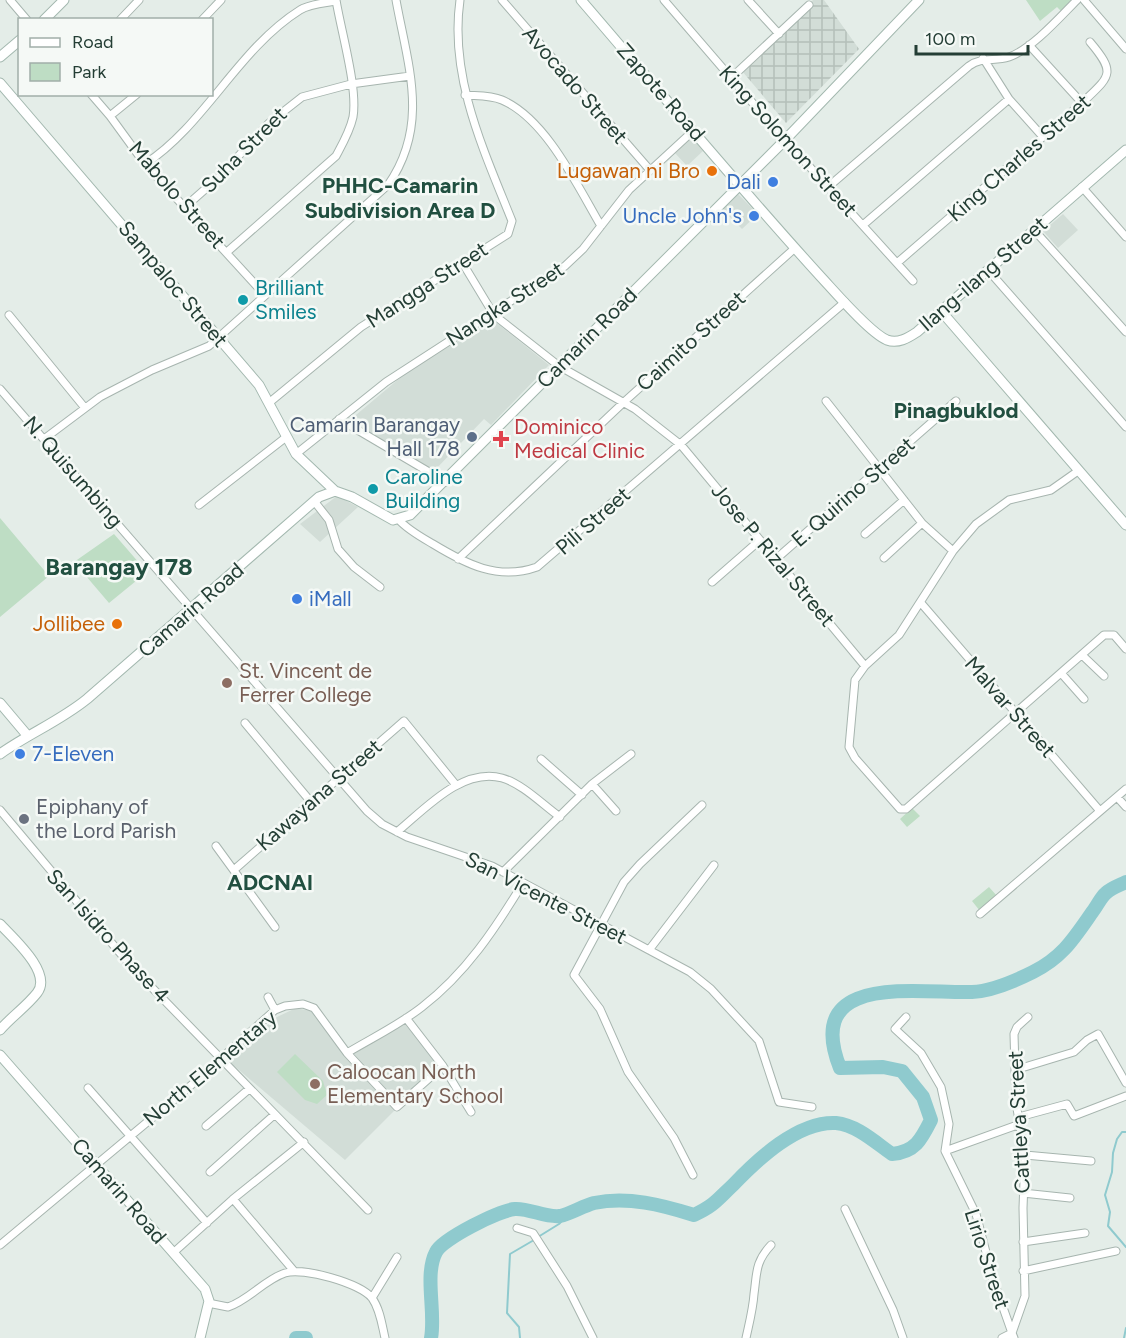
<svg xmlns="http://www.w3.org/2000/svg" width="1126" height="1338" font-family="Figtree,sans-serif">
	<defs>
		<pattern id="industrial-grid" width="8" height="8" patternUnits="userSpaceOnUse" patternTransform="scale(1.5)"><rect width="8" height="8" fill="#d2ddd7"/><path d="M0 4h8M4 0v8" fill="none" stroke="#b4bfb9"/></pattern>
	</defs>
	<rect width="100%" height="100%" fill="#e4ede8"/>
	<path fill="#d2ddd7" d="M691,137l12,14 -16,15 -13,-14z
		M737,193l21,21 -16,15 -21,-21z
		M1063,214l15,16 -20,18 -15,-17z
		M493,320l56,45 -58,60 -7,-6 -50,52 -84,-51 57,-48z
		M337,496l21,11 -38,35 -20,-18z
		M296,1008l15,3 85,98 -51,51 -119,-101 51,-42z
		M404,1023l38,43 -42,39 -46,-51z"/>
	<path fill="url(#industrial-grid)" d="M813,0h11l35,49 -73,74 -44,-52z"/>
	<path fill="#beddc4" d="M1026,0h48l-12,12 -5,-5 -17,14z
		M0,518l49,58 -49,41z
		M114,534l33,38 -38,31 -35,-41z
		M912,808l8,8 -13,11 -7,-8z
		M989,887l8,9 -17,15 -8,-10z
		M295,1054l28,27 4,14 -10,9 -12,-4 -28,-28z"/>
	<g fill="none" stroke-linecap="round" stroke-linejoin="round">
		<path stroke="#8fcace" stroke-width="2" d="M1126,1132h-4l-5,7 -4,14 -1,19 -7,23 5,17 -2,14 18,21
			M538,1237l21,-13 14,-15
			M520,1338l-1,-11 -12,-14 3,-59 24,-14
			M1124,1338l2,-10"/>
		<path stroke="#8fcace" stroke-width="14" d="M296,1338h10
			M431,1338c5,-26 -7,-63 5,-86 6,-13 64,-42 79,-43 14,-1 31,9 45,7 10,-2 23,-10 34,-13 34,-7 68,2 100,12 21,-10 23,-15 39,-30 25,-26 65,-64 103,-62 21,2 40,20 56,31 23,-2 29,-14 39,-34l-8,-23 -21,-26 -19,-4 -43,1c-38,-97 79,-74 132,-76 19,-1 43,-11 61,-20 30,-15 41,-34 60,-61 4,-5 8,-14 13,-18 5,-5 14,-8 20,-11"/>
		<g stroke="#a7b5af" stroke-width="9">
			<path id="street" d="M10,0l17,20
				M502,0l147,169
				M664,0l106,123 143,158
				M748,0l31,34
				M1084,0l42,49
				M120,20l19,-20
				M202,20l19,-20
				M1029,45l53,58
				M983,58l26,41 34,38
				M731,78l78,-73
				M91,94l19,22 35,48 119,130
				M465,95c12,1 25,0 37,5 44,19 75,85 99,126
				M110,116l27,-22
				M145,164c60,-39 93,-115 155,-154 9,-6 25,-7 36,-9
				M828,187l141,-121c14,-10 25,-4 40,-9 23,-8 51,-40 68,-57
				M1082,187l44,50
				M186,206l33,-29 50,-54 33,-26 49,-13 59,-8
				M863,225l146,-126
				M1034,230l92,102
				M227,252l109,-96c7,-13 14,-25 17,-39 5,-29 -12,-86 -17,-117
				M462,262l32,53 65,51 76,43 46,36 184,221
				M897,263l185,-160c28,-27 35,-29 8,-61
				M988,270l138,157
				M9,315l76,93
				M0,389l367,422 15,13 25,13 85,29 198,106 21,17 48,52 20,61 33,5
				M826,401l96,122 31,28
				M270,402l91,-75 147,-93 4,-13c-28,-70 -63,-144 -52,-221
				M339,419l107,63
				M44,439l56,-42 52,-27 57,-24 179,-161c42,-60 20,-119 8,-185
				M296,454l90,-72 179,-116 18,-17 46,-59 64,-59
				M1078,471l-27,19 -42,10 -33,24 -23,27 -54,84 -34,31 -10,14 -6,67 6,11 45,51h6l198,-174h10l12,14
				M314,501l15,19 9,29 16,18 26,20
				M199,505l86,-67
				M399,520c9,10 22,17 34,24 33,20 65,37 104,23l308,-265
				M865,534l39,-34
				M884,558l38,-35
				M458,559l166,-157 171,-154
				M776,559l180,-158
				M712,582l48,-42
				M921,603l179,208
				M1082,655l22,21
				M1061,673l23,26
				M245,723l66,79
				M541,759l41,36
				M592,784l24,27
				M1117,797l9,10
				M0,810l131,156 237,244
				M397,832c27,-22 65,-65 105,-54 21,6 41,27 58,39
				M216,846l59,81
				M235,869l169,-148 52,64
				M503,872l89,-88 39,-30
				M980,914l146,-125
				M649,950l65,-85
				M268,997l7,13
				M906,1017l-11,12 26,24 20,34 8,37 -4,27 31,63 17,65 19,54 -10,5
				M406,1018l37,48 28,46
				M347,1053c25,-15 52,-28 75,-46 44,-34 73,-78 101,-124
				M1015,1070l59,-18 13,-12 11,-6 28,49
				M88,1088l119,135
				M1019,1117l48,-13 7,12 52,-20
				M206,1126l43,-37
				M945,1151l75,-27
				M1025,1155l66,6
				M210,1172l64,-57
				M693,1175l-19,-37 -46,-66 -28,-63 -26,-34 50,-93 16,-18 62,-59
				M1023,1193l47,5
				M233,1199l61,72
				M845,1209l48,101 10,28
				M517,1228l16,5 34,53 26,52
				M1023,1242l62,-9
				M0,1245l188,-157 87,-78 10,-4 18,-2 11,4 33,45 50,54 46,-41
				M173,1253l60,-54 71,-57
				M1023,1271l93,-20
				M372,1298l25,-41
				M208,1303l20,4c21,-7 36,-27 57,-34 18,-6 75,10 87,25 8,11 10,27 13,40
				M746,1338c3,-14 7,-29 8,-44 3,-21 1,-32 17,-49
				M1014,1338l-2,-5 13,-37 -2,-88 2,-53 -9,-52 -2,-69 3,-7 11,-10"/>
		</g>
		<g stroke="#a3b8af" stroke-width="11">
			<path id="secondary" d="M581,0c80,93 158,187 240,277 14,15 49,56 66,63 11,4 21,-2 30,-8l209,-182
				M44,20l20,-20
				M0,57l20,-17
				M0,83l259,302 37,69 39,37
				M941,311l185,214
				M0,703l27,32
				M0,754c28,-20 60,-33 87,-55l232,-202 16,-6 17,6 41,23 17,-5 375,-375 134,-140
				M0,924c13,14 53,49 37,69 -11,14 -26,24 -37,37
				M0,1055l205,234 4,12 -9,37"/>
		</g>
		<use href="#street" stroke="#fff" stroke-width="7"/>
		<use href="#secondary" stroke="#fff" stroke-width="9"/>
	</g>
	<g fill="#e8710a" stroke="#f5f9f6" stroke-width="2">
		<circle cx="712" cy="171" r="6"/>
		<circle cx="117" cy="624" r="6"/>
	</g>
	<g fill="#3f7fe0" stroke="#f5f9f6" stroke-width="2">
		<circle cx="773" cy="182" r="6"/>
		<circle cx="754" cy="216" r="6"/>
		<circle cx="297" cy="599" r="6"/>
		<circle cx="20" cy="754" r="6"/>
	</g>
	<g fill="#0f9aa8" stroke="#f5f9f6" stroke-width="2">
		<circle cx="243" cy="300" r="6"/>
		<circle cx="373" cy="489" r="6"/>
	</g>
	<circle fill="#5c6f8a" stroke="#f5f9f6" stroke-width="2" cx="472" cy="437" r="6"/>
	<path fill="#e0444e" stroke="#f5f9f6" stroke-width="2" d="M498 430h6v6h6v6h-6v6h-6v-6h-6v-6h6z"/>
	<g fill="#8d6e63" stroke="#f5f9f6" stroke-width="2">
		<circle cx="227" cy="683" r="6"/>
		<circle cx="315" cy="1084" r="6"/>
	</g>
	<circle fill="#6b7280" stroke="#f5f9f6" stroke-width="2" cx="24" cy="819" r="6"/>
	<g text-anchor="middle" stroke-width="5" stroke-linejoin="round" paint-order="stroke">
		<g font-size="21" fill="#243e35" stroke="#f5f9f6">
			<text transform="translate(575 85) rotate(49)" y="7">Avocado Street</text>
			<text transform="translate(661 92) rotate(49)" y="7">Zapote Road</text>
			<text transform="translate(788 141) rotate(48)" y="7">King Solomon Street</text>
			<text transform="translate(244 150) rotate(-45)" y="7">Suha Street</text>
			<text transform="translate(1019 158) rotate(-41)" y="7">King Charles Street</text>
			<text transform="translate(177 195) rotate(49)" y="7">Mabolo Street</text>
			<text transform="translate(983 274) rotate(-41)" y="7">Ilang-ilang Street</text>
			<text transform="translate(173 284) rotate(50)" y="7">Sampaloc Street</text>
			<text transform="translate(427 285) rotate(-33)" y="7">Mangga Street</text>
			<text transform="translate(505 304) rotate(-33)" y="7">Nangka Street</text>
			<text transform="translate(587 338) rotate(-45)" y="7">Camarin Road</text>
			<text transform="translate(691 341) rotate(-42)" y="7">Caimito Street</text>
			<text transform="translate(73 472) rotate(49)" y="7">N. Quisumbing</text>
			<text transform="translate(853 492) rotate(-41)" y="7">E. Quirino Street</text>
			<text transform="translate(593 521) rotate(-41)" y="7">Pili Street</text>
			<text transform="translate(773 555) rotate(50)" y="7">Jose P. Rizal Street</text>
			<text transform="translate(191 610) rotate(-41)" y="7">Camarin Road</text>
			<text transform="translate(1010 707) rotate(49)" y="7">Malvar Street</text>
			<text transform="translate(319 795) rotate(-41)" y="7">Kawayana Street</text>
			<text transform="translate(546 898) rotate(27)" y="7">San Vicente Street</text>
			<text transform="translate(108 936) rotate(48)" y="7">San Isidro Phase 4</text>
			<text transform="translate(210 1068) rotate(-40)" y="7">North Elementary</text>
			<text transform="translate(1019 1122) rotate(-93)" y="7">Cattleya Street</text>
			<text transform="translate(119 1191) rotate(49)" y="7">Camarin Road</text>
			<text transform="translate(987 1259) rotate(72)" y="7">Lirio Street</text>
		</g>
		<g font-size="21" fill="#c56008" stroke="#f5f9f6" text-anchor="end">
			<text x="700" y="178">Lugawan ni Bro</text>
			<text x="105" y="631">Jollibee</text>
		</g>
		<g font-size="21" fill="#366cbe" stroke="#f5f9f6" text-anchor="end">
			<text x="761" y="189">Dali</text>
			<text x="742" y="223">Uncle John's</text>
			<text x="309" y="606" text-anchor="start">iMall</text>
			<text x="32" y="761" text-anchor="start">7-Eleven</text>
		</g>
		<g font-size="21" fill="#0d838f" stroke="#f5f9f6" text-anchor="start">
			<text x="255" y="295">Brilliant<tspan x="255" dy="24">Smiles</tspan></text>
			<text x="385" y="484">Caroline<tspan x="385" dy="24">Building</tspan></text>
		</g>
		<g font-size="21" fill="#4e5e75" stroke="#f5f9f6" text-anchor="end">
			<text x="460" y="432">Camarin Barangay<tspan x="460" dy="24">Hall 178</tspan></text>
		</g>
		<g font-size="21" fill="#be3a42" stroke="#f5f9f6" text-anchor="start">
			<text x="514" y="434">Dominico<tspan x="514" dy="24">Medical Clinic</tspan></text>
		</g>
		<g font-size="21" fill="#785e54" stroke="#f5f9f6" text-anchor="start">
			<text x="239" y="678">St. Vincent de<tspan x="239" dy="24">Ferrer College</tspan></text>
			<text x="327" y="1079">Caloocan North<tspan x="327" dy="24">Elementary School</tspan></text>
		</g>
		<g font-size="21" fill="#5b616d" stroke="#f5f9f6" text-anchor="start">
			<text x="36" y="814">Epiphany of<tspan x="36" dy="24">the Lord Parish</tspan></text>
		</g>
		<g font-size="22" font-weight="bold" fill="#214f40" stroke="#f5f9f6">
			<text x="400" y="193">PHHC-Camarin<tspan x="400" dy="25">Subdivision Area D</tspan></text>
			<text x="956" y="418">Pinagbuklod</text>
			<text x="270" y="890">ADCNAI</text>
		</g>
		<g font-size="24" font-weight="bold" fill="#214f40" stroke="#f5f9f6">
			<text x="119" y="575">Barangay 178</text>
		</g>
	</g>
	<rect x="18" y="18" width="195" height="78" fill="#f5f9f6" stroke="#a1aea9" stroke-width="1.5"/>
	<rect x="30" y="38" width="30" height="9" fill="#ffffff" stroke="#a1aea9" stroke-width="1.5"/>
	<text x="72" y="48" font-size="18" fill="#243e35">Road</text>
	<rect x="30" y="63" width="30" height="18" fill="#beddc4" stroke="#a1aea9" stroke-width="1.5"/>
	<text x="72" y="78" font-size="18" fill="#243e35">Park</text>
	<path d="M916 45v9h112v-9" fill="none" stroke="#243e35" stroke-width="3"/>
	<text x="925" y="45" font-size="18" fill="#243e35" stroke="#f5f9f6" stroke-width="4.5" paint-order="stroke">100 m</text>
</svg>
